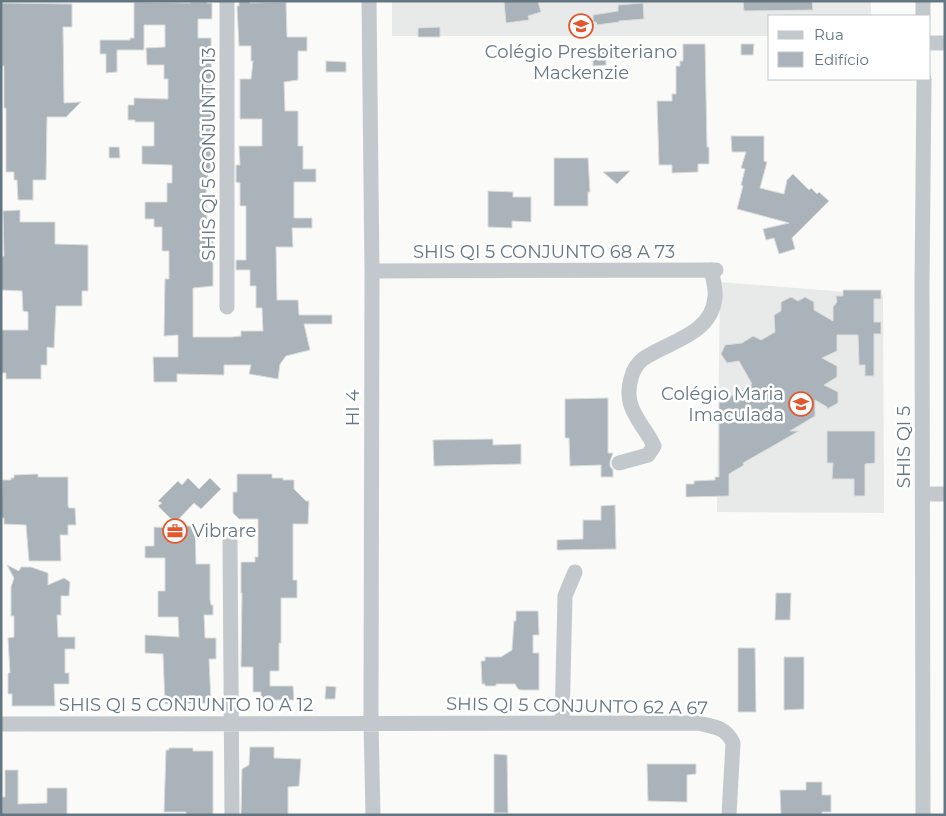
<svg xmlns="http://www.w3.org/2000/svg" width="946" height="816" font-family="Montserrat,sans-serif">
	<rect width="100%" height="100%" fill="#fafaf8"/>
	<path fill="#e8e9e9" d="M392,1h479v15h-101v20h-378z
		M720,282l163,13 1,218 -167,-1z"/>
	<path fill="#aab3b9" stroke="#dcdcda" d="M239,1h11v2l36,-1 1,35h20v14h-9v29l-14,2 1,29h13v35h5v23h13v13h-22v36h18v10h-20l1,19h-17l1,53h21l1,15h33v9h-28l6,26 -24,6 -6,8 -2,15 -29,-5 2,-9h-27v10l-47,-1v8h-23l-1,-25h25v-22l-14,1 1,-57h4v-28h-7v-24h-8v-8h-9v-17h22v-19h5v-18l-30,-1v-18h12v-24h-19v-2h-7v-15h6v-7l34,1v-20h-4v-14h-17l-1,-17 19,-1v-22h-21v25h-27v22l-11,1v-19h-6v-14h30v-2h4v-35l1,-1 55,1v-1h17v1h5v16h-14v19h13l1,104h-1l-1,32h-2v4h-2l1,41h6v67l-20,2v49h39l9,-1v-5h22l-1,-23h-6v-22h-6v-16h-14v-10h10v-54h-6v-23l-4,-1v-17h4l-1,-19h23v-27h-22v-40h11l2,-18h-2v-15h-12l-2,-40h2z
		M504,1h34l3,11 -13,4 1,4 -23,3z
		M743,1h69l1,9 -69,1z
		M2,3l70,1v23h-9l1,76 17,-1 -15,15h-19l-1,63h-13v20h-15l-1,-20h-3v-8h-8v-64h-2v-42h-2z
		M643,3l1,16 -25,2v1l-22,3 -1,-3h-3v-7l25,-4v-6z
		M440,27v10h-22v-9z
		M683,44h22l2,103h2v17h-11v8l-26,1v-8h-13l-2,-64h15v-7h4v-28h4v-5h3z
		M741,44h13l-1,11h-12z
		M593,46h13v19l-13,1z
		M326,61l20,1v10h-20z
		M731,136h33v25l3,1 -7,26 24,6 3,-14 6,-6 16,16 2,-2 6,6 2,-2 10,9 -37,37 3,11 -16,5 -5,-16 -8,2 -3,-11 26,-6 -52,-14 6,-23 -2,-1 4,-16 -4,-1 5,-16h-14z
		M109,147h10l1,11h-11z
		M554,158h34l2,34h-2v14h-34z
		M630,171l-13,13 -14,-12z
		M488,191l25,1v5h18v25l-19,-1v7l-24,-1z
		M20,210v12h35v22l33,1v46h-6v15h-26l-2,42 -7,-1v18h-6v14h-35v-6h-5v-43h27v-18l-5,-1 -1,-20 -21,-1v-34h3l-1,-45z
		M843,290h38v9h-7v23h7v12h-7v42h-9v-11h-6l-1,-30h-21v16l-15,7 15,8v11l-13,8 14,7v11l-11,6v-2l-12,-7v16l-25,15h9l-56,32 1,2 -15,9v22l-43,1v-13h8v-3l21,-1v-3h4v-74l33,-19 -13,-23 -12,2 -6,-9 4,-9 17,-2 11,-7 8,4 14,-8 -1,-17 7,-4v-9l10,-5 7,4 7,-4 9,5v8l19,11v-14l4,-5 -1,-6h7z
		M608,398v55h5l-3,8v5l3,4v7h-12v-12l-31,1 -1,-28h-4v-39z
		M827,431h48v32l-10,1v32h-11v-17h-22l1,-16h-6z
		M493,439v6l28,-1v20l-87,2 -1,-26z
		M38,474v3h30v29l1,2h6l1,17h-8v10h-8l1,26h-32l-3,-36 -22,-1v-6h-3l1,-38h9v-2h3v-3z
		M237,474h35v4h11v2h11v9l12,12h3l-1,23h-15v56h4v18h-16v45h-2v28h-9v15h23l1,14h-33v-8h-8v-25h-12l1,-74h-1v-31h14v-5h3v-38h-19l-6,-6v-21h4z
		M188,478l11,11 11,-11 11,11 -20,20 -7,-6 -19,20 -17,-17 4,-3 -4,-2 20,-20 4,4z
		M615,505l1,44 -59,1v-10l26,-1v-19h18v-14z
		M178,526h17l1,38h14v35l1,6h2v10h-9l1,23h11v21h-7l2,44 -46,1 -2,-50 -18,-1v-18l34,2 -1,-20h-20v-26h7v-33h-20v-12h9v-19l26,1z
		M7,565l12,6 2,-4h10l17,6v12l16,-7 6,4 -1,14h-8v19h-4l1,22h17v12h-10v24h4v11h-15l1,22h-43v-12h-4v-21h2l-2,-35 6,-1v-21h-3v-29l3,-9z
		M776,593h15l-1,27h-15z
		M516,611h22l1,24h-6v18h6v37h-18l-3,-1 -3,-5h-19v2h-11v-2h-3l-1,-23h4v-4h16l11,-7 2,-29h2z
		M738,648h17l1,64h-18z
		M784,657h20v52l-20,1z
		M326,686l10,1 -1,12h-10z
		M250,747h24v11l27,1 -2,27 -11,1v28h-47l1,-46 7,-4z
		M169,748h24v3h20v64h-27v-3h-22l2,-62h3z
		M494,754l13,1 1,58h-14z
		M647,764h49v10l-9,1v27l-39,-1z
		M5,770h13v34l29,-1v-15h20v27h-65v-18h3z
		M806,782h16v13h9v17h-9v3h-41l-1,-25h26z"/>
	<g fill="none" stroke-linecap="round" stroke-linejoin="round">
		<path stroke="#c3c8cc" stroke-width="15" d="M369,1l3,270 -1,451 2,93
			M923,1v15
			M930,43h15
			M372,271l344,-1
			M227,307v-306
			M619,463l29,-8 6,-9c-7,-16 -20,-27 -24,-44 -3,-14 1,-34 13,-43 26,-18 69,-24 72,-62 1,-9 -2,-18 -4,-27
			M923,494h22
			M230,541l2,274
			M562,723l3,-127 10,-24
			M1,724l697,-1c16,4 28,4 35,20l-4,72
			M923,815l-1,-530 2,-206"/>
	</g>
	<defs>
		<g id="school-ring" transform="scale(1.25)"><circle r="9.5" fill="#fff" stroke="#e4572e" stroke-width="1.5"/><path d="M0-5L7-2L0 1L-7-2ZM-4 1L0 2.5L4 1V4Q0 6-4 4Z" fill="#e4572e"/></g>
		<g id="office-ring" transform="scale(1.25)"><circle r="9.5" fill="#fff" stroke="#e4572e" stroke-width="1.5"/><path d="M-6-3h4V-5.5h4V-3h4V5H-6ZM-1-4.5V-3h2v-1.5ZM-6 0V1H6V0Z" fill="#e4572e"/></g>
	</defs>
	<g fill-rule="evenodd">
		<use href="#school-ring" x="581" y="26"/>
		<use href="#school-ring" x="801" y="404"/>
		<use href="#office-ring" x="175" y="531"/>
	</g>
	<g text-anchor="middle" stroke-width="5" stroke-linejoin="round" paint-order="stroke">
		<g font-size="18" fill="#657683" stroke="#fff">
			<text x="581" y="58">Colégio Presbiteriano<tspan x="581" dy="21">Mackenzie</tspan></text>
			<text x="784" y="400" text-anchor="end">Colégio Maria<tspan x="784" dy="21">Imaculada</tspan></text>
			<text x="192" y="537" text-anchor="start">Vibrare</text>
		</g>
		<g font-size="18" fill="#657683" stroke="#fff">
			<text transform="translate(209 154) rotate(-90)" y="6">SHIS QI 5 CONJUNTO 13</text>
			<text x="544" y="258">SHIS QI 5 CONJUNTO 68 A 73</text>
			<text transform="translate(353 408) rotate(-90)" y="6">HI 4</text>
			<text transform="translate(904 447) rotate(-90)" y="6">SHIS QI 5</text>
			<text x="186" y="711">SHIS QI 5 CONJUNTO 10 A 12</text>
			<text transform="translate(577 706) rotate(1)" y="6">SHIS QI 5 CONJUNTO 62 A 67</text>
		</g>
	</g>
	<rect width="946" height="816" fill="none" stroke="#657683" stroke-width="5"/>
	<rect x="768" y="15" width="162" height="65" fill="#ffffff" stroke="#c1c8cd"/>
	<rect x="778" y="31" width="25" height="8" fill="#c3c8cc" stroke="#c1c8cd"/>
	<text x="814" y="40" font-size="15" fill="#657683">Rua</text>
	<rect x="778" y="52" width="25" height="15" fill="#aab3b9" stroke="#c1c8cd"/>
	<text x="814" y="65" font-size="15" fill="#657683">Edifício</text>
</svg>
